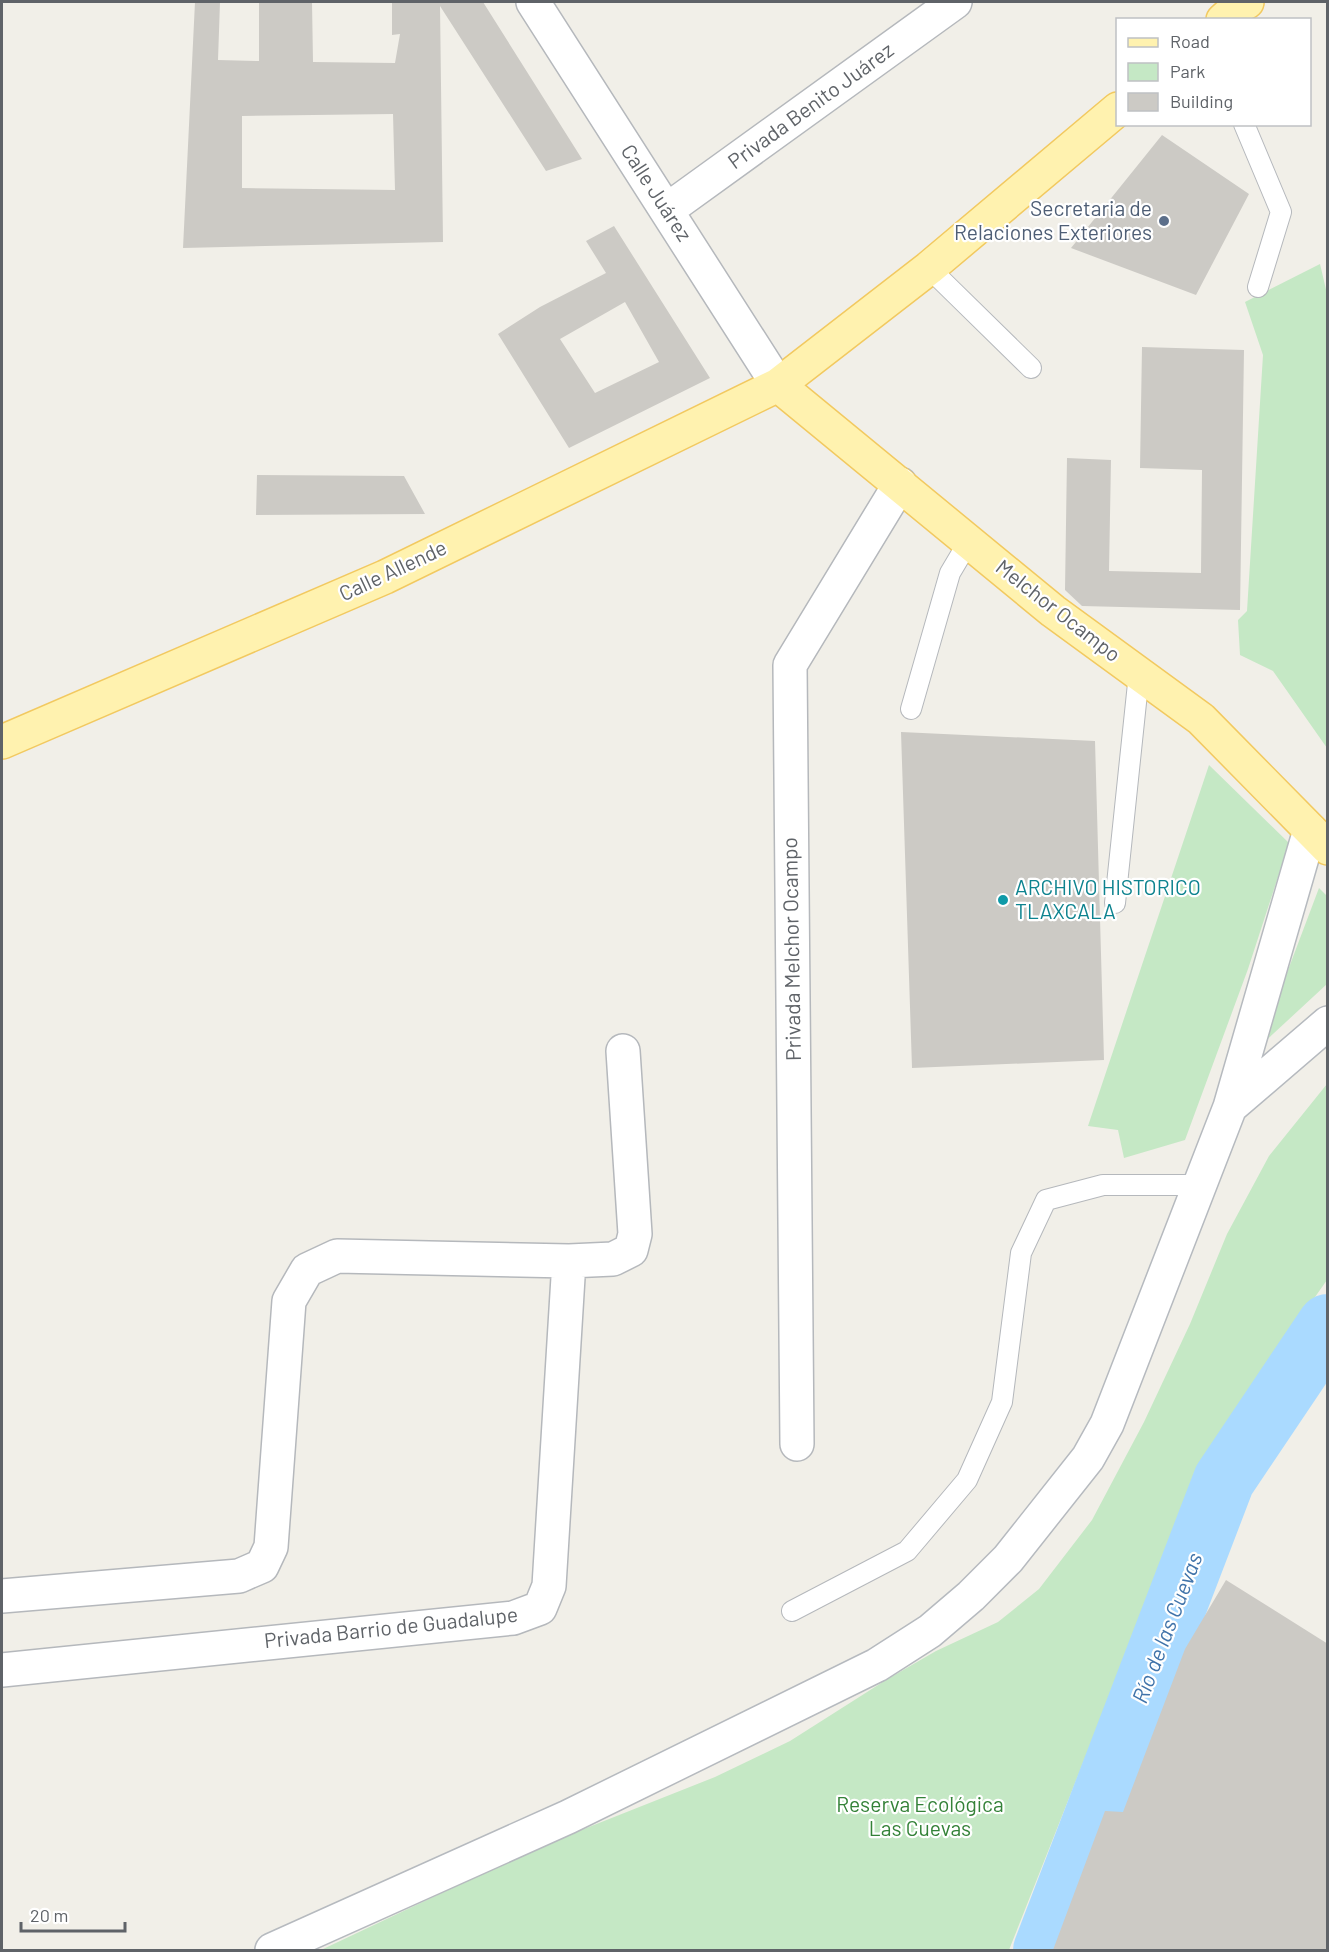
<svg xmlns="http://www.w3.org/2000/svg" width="1329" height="1952" font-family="Barlow,sans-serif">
	<rect width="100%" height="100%" fill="#f1efe8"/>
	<path fill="#c5e8c5" d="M1320,264l8,34 -1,450 -54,-77 -33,-16 -2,-35 9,-9 16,-256 -18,-53z
		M1209,765l80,78 -41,126 -63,171 -61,18 -6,-28 -30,-4z
		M1319,888l8,8v88l-68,63z
		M1327,1084v196l-83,118 -112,241 -123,311h-688l220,-104 174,-69 75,-36 96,-61 50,-29 62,-29 41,-33 53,-69 52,-98 46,-98 37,-90 42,-78z"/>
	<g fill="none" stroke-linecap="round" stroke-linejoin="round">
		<path stroke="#aadaff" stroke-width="62" d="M1044,1950l180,-470 104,-155"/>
	</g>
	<path fill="#cccac5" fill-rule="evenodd" d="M195,2h25l-2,58 41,1v-59h53l1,60 82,1 5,-29 -8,1v-33h91l99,157 -36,12 -106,-165 3,236 -260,6zM393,114l2,76 -153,-2v-72z
		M1162,135l87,59 -53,101 -125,-47z
		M614,226l96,152 -141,70 -71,-114 42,-27 66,-34 -20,-32zM625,302l34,60 -64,31 -35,-54z
		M1142,347l102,3 -4,260 -158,-4 -17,-16 2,-132 44,2 -2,111 92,2 1,-103 -62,-2z
		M257,475l147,1 21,38 -169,1z
		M901,732l194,9 9,319 -192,8z
		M1226,1580l102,64v306h-275l52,-139 18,1 62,-163z"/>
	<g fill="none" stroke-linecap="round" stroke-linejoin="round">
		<g stroke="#b5b8bc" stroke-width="22">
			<path id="service" d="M1244,124l37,88 -23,75
				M929,268l102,100
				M911,709l39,-136 19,-32
				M1115,903l24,-229
				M792,1611l115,-60 60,-71 35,-78 19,-149 25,-53 57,-15h97"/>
		</g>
		<g stroke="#b5b8bc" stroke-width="36">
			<path id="minor" d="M533,2l245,383
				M667,210l288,-208
				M797,1444l-7,-779 110,-181
				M2,1596l237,-20 23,-10 9,-19 18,-246 18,-31 30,-14 232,5 44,-2 18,-9 4,-16 -12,-183
				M2,1670l511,-52 27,-10 9,-22 20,-325"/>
		</g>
		<g stroke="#b6babf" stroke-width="36">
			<path id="secondary" d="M1230,1107l98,-84
				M272,1950l296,-133 309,-152 53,-34 41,-35 37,-37 80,-101 19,-34 123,-317 80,-277"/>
		</g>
		<g stroke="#f2c960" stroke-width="36">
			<path id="primary" d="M1223,20l17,-15 7,-3
				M778,385l275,226 148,108 127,129
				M2,742l383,-165 393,-192 151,-117 189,-159"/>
		</g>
		<use href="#service" stroke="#fff" stroke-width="20"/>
		<use href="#minor" stroke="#fff" stroke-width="33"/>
		<use href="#secondary" stroke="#fff" stroke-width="33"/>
		<use href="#primary" stroke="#fff2af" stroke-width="33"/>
	</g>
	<circle fill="#5c6f8a" stroke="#fff" stroke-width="2" cx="1164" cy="221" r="6"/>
	<circle fill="#0f9aa8" stroke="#fff" stroke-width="2" cx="1003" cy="900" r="6"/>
	<g text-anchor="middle" stroke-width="4.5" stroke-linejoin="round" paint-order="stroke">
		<g font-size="21" fill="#5f6368" stroke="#fff">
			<text transform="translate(811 106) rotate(-36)" y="7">Privada Benito Juárez</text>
			<text transform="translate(656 193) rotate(57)" y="7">Calle Juárez</text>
			<text transform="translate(393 571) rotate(-25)" y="7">Calle Allende</text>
			<text transform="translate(1058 611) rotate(38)" y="7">Melchor Ocampo</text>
			<text transform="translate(792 949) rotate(-91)" y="7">Privada Melchor Ocampo</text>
			<text transform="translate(391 1628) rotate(-6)" y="7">Privada Barrio de Guadalupe</text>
		</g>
		<g font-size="21" fill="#4e5e75" stroke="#fff" text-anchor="end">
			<text x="1152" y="216">Secretaria de<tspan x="1152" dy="24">Relaciones Exteriores</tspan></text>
		</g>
		<g font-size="21" fill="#0d838f" stroke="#fff" text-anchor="start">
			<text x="1015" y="895">ARCHIVO HISTORICO<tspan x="1015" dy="24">TLAXCALA</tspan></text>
		</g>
		<g font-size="21" fill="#348238" stroke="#fff">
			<text x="920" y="1812">Reserva Ecológica<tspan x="920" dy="24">Las Cuevas</tspan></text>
		</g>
		<g font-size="22" font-style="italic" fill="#4174aa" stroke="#fff">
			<text transform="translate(1167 1628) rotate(-69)" y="8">Río de las Cuevas</text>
		</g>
	</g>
	<rect width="1329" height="1952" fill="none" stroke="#5f6368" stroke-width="6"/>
	<rect x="1116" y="18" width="195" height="108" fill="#ffffff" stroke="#bfc1c3" stroke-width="1.5"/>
	<rect x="1128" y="38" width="30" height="9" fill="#fff2af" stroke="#bfc1c3" stroke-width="1.5"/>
	<text x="1170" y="48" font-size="18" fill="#5f6368">Road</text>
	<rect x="1128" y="63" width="30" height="18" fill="#c5e8c5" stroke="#bfc1c3" stroke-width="1.5"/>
	<text x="1170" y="78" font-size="18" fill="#5f6368">Park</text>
	<rect x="1128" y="93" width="30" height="18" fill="#cccac5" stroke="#bfc1c3" stroke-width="1.5"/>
	<text x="1170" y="108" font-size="18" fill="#5f6368">Building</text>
	<path d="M21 1922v9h104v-9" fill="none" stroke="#5f6368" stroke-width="3"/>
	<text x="30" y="1922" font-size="18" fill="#5f6368" stroke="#ffffff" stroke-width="4.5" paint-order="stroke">20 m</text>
</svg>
